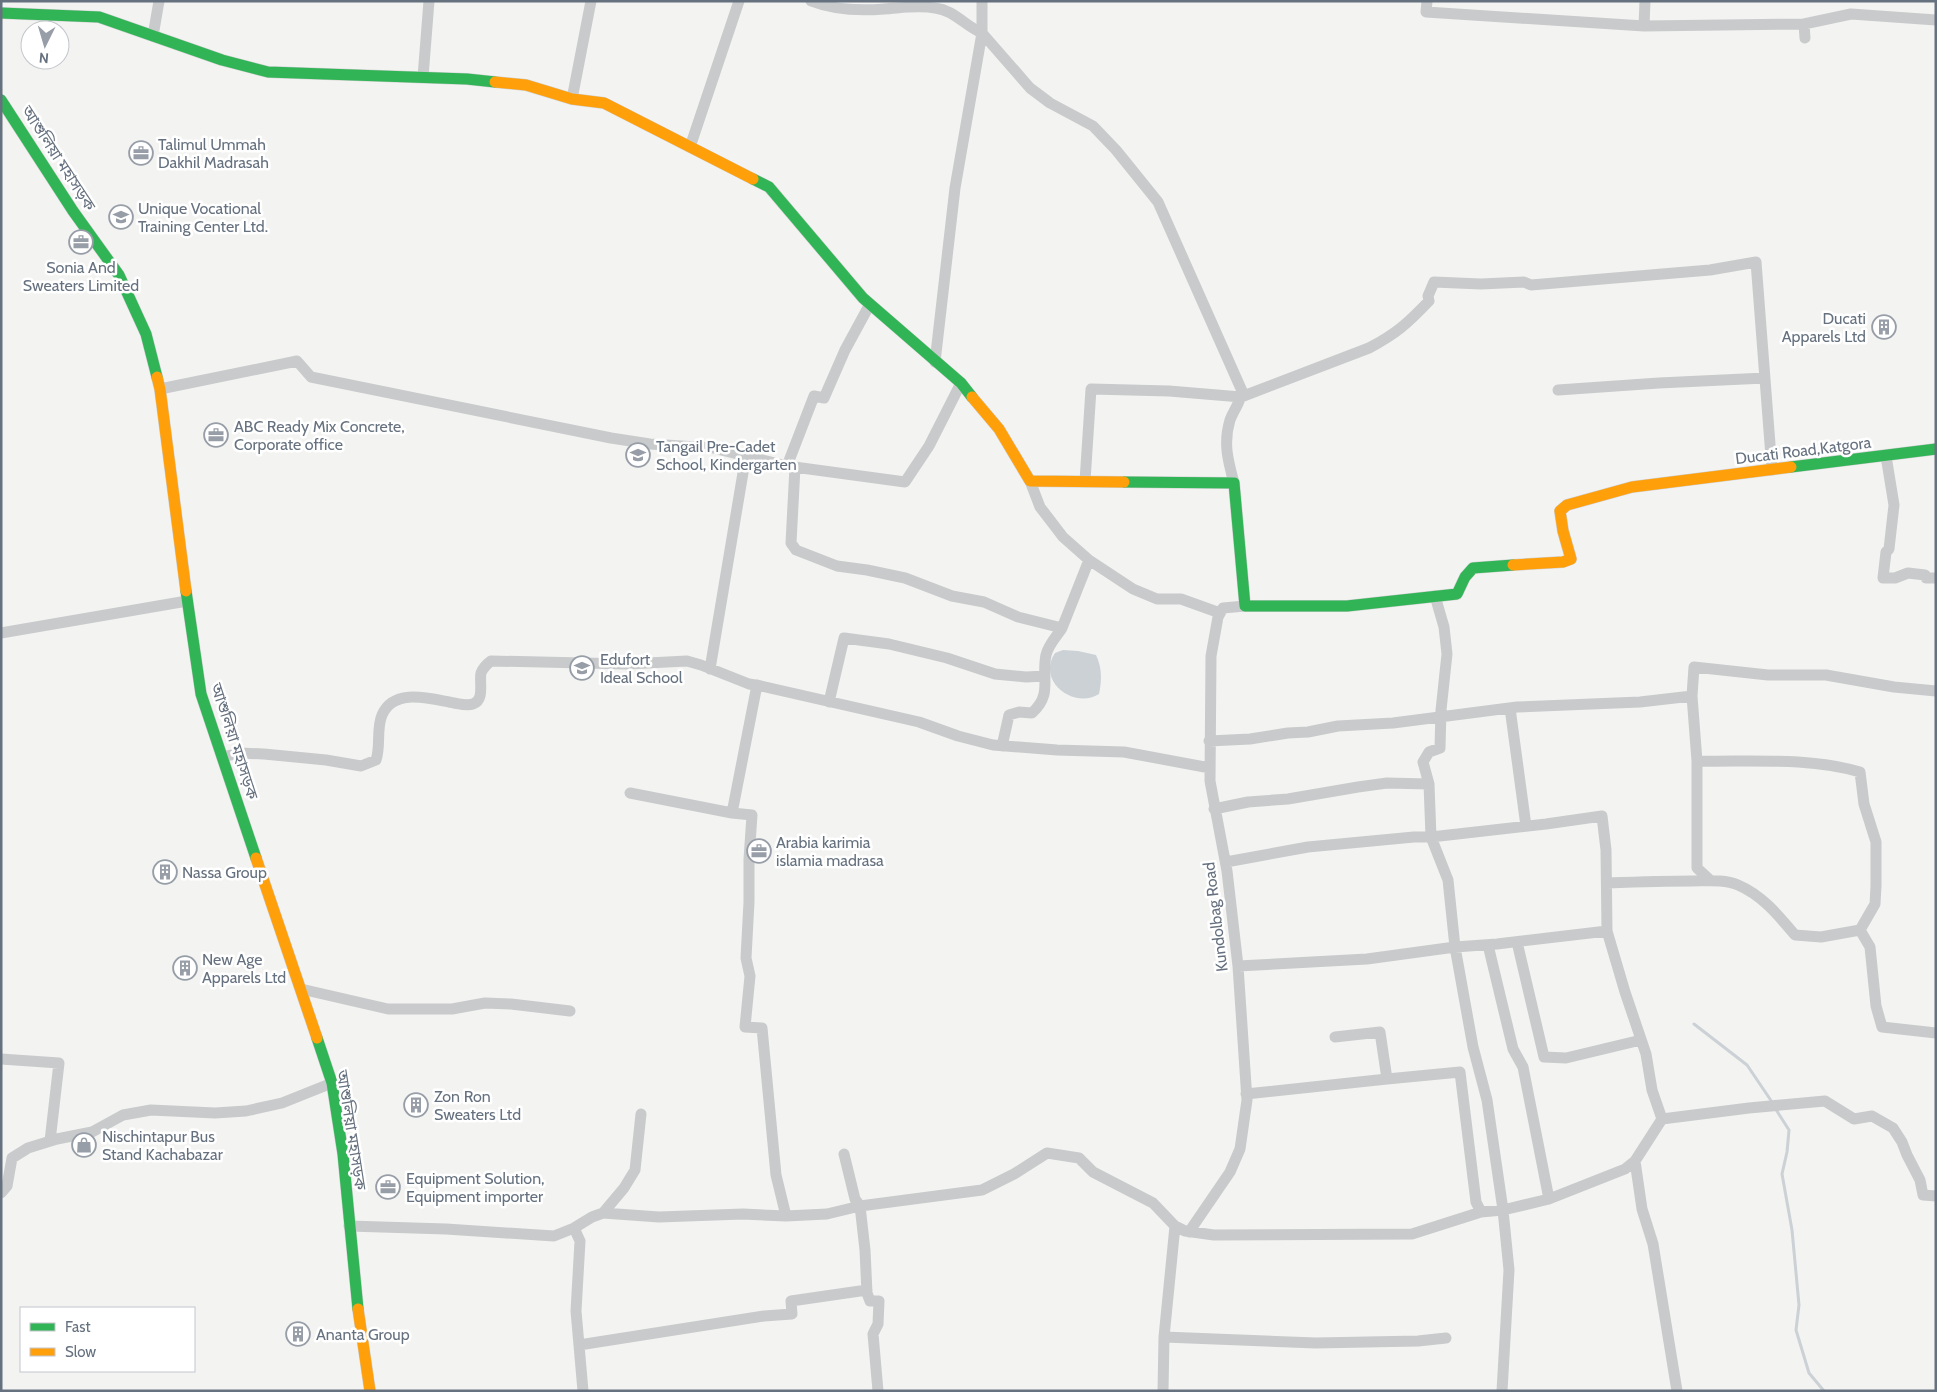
<svg xmlns="http://www.w3.org/2000/svg" width="1937" height="1392" font-family="Cabin,'Noto Sans Bengali',sans-serif">
	<rect width="100%" height="100%" fill="#f3f3f2"/>
	<path fill="#cbd1d5" d="M1063,650l15,1 18,4c6,13 6,25 3,39 -25,16 -63,-13 -44,-41z"/>
	<g fill="none" stroke-linecap="round" stroke-linejoin="round">
		<path stroke="#cbd1d5" stroke-width="3" d="M1694,1024l53,41 25,37
			M1775,1108l14,22 -2,22 -5,22 10,56 7,75 -3,25 13,43 15,18"/>
		<g stroke="#cfcfd0" stroke-width="12">
			<path id="fast" d="M1,13l98,4 123,43 46,12 199,7 28,3
				M1,100l72,111 46,64 27,59 11,43
				M753,179l16,8 94,111 98,85 11,14
				M1791,467l145,-18
				M1124,482l110,1 11,123h102l110,-12 8,-17 8,-9 40,-3
				M186,591l15,103 55,164
				M317,1038l15,45 11,71 15,155"/>
		</g>
		<g stroke="#cfcfd0" stroke-width="12">
			<path id="slow" d="M495,82l31,3 46,14 32,4 149,76
				M157,377l3,12 26,202
				M972,397l27,32 31,52 94,1
				M1513,565l50,-3 8,-3 -8,-28 -3,-20 7,-6 65,-18 159,-20
				M256,858l61,180
				M358,1309l12,82"/>
		</g>
		<path stroke="#c9cacb" stroke-width="11" d="M811,1c23,9 49,10 73,8 17,-1 34,-4 51,-1 19,2 30,18 47,25l-27,155 -20,174
			M982,1v32l48,55 20,15 43,23 23,24 42,52 84,189c-1,11 -8,18 -12,29 -7,23 -2,41 4,63
			M1427,1l-1,11 218,14 160,-2 1,14
			M1804,24l47,-10 85,6
			M1644,26l1,-25
			M153,36l6,-35
			M423,77l6,-76
			M572,99l19,-98
			M690,147l49,-146
			M160,389l137,-28 14,16 300,61 39,6 63,4 74,18 118,16 24,-36 32,-63
			M1558,390l101,-7 106,-5
			M1886,456l8,49 -5,44 -3,3 -3,26h12l13,-5 17,2 1,3h10
			M787,466l27,-70 10,2 21,-48 25,-46
			M795,467l-4,76 5,7 41,16 30,4 38,8 47,18 32,6 34,15 44,11 27,-68
			M1030,481l10,26 23,30 26,23 44,29 24,10h24l39,14
			M1085,481l6,-92 78,2 72,6 128,-49c27,-14 39,-25 60,-47l-1,-5 6,-14 47,2 43,-2 7,3 179,-15 46,-8 16,208
			M1435,596l9,31 3,27 -6,56 -1,38 -11,4 -6,10 6,22 2,53 17,43 7,67 18,100 14,53 16,110 6,60 -7,121
			M1,633l186,-32
			M710,669l36,-214
			M1692,696l5,65v107l13,12
			M829,702l15,-64 45,6 58,14 48,16 31,3 19,-1
			M1510,708l16,118
			M1209,741l41,-2 38,-6 20,-1 30,-6 55,-3 124,-16 123,-5 52,-6 2,-29 74,8h58l68,12 42,4
			M1002,746l7,-31 10,-3 13,1c21,-19 9,-35 14,-58 2,-10 11,-19 16,-27
			M222,757l18,-4 24,1 62,6 35,6 15,-6c5,-14 0,-31 6,-45 12,-28 49,-16 72,-12 6,1 13,3 19,1 12,-4 6,-22 8,-31 2,-5 6,-9 10,-12l137,3 59,-3 14,4 48,19 12,2 158,36 39,14 35,9 64,5 67,2 86,16
			M1697,761c54,1 111,-4 163,11l4,32 12,38v44l-1,18 -15,26
			M630,793l102,20 25,-128
			M1214,809l34,-7 40,-3 70,-12 29,-4 42,1
			M732,813l20,2 -3,44v43l-3,56 4,18 -5,51 17,1 14,147 10,41
			M1226,862l82,-15 106,-10h17l115,-13 56,-8 4,34 1,81 18,61 21,62 6,36 10,29
			M1607,883c28,-1 57,-2 85,-2 15,0 32,-2 46,4 24,10 41,31 57,50l26,2 39,-7 10,17 6,59 6,21 54,6
			M1517,942l27,115 22,1 75,-18
			M1488,945l25,104 10,18 26,132
			M1238,966l129,-7 88,-12 42,-3 110,-13
			M301,989l87,20h64l33,-6 26,1 59,7
			M1335,1037l45,-5 7,47 73,-7 16,130 5,10
			M1,1059l58,4 -9,78
			M1246,1094l141,-15
			M844,1154l11,45 5,7 5,44 2,43 3,8h9l-1,23 -5,10 5,57
			M1635,1161l7,48 11,35 24,147
			M1,1193l6,-7 5,-28 16,-10 29,-9 35,-7 31,-17 28,-5 64,3 31,-2 36,-8 50,-20
			M603,1213l21,-25 11,-18 6,-56
			M349,1226l97,3 108,7 20,-8 18,-11 11,-4 56,4 84,-3 43,2 41,-2 33,-8 122,-16 32,-16 33,-21 32,5 14,14 60,31 22,23 10,5 29,4 198,-1 69,-22 22,-2 46,-11 76,-30 10,-8 27,-42 87,-11 76,-7 29,18 18,-3 21,12 9,14 5,13 13,25 3,15 13,1
			M574,1228l6,13 -4,70 7,80
			M1189,1232l41,-60 10,-23 7,-49 -9,-134 -11,-95 -17,-90 1,-125 7,-39 5,-9 22,-2
			M1164,1337l152,6 102,-2 28,-3
			M579,1345l185,-29 28,-2 -1,-13 76,-11
			M1163,1391l1,-54 11,-111"/>
		<use href="#fast" stroke="#30b455" stroke-width="11"/>
		<use href="#slow" stroke="#ff9f0a" stroke-width="11"/>
	</g>
	<defs>
		<g id="office-ring" transform="scale(1.25)"><circle r="9.5" fill="#fff" stroke="#979ea7" stroke-width="1.5"/><path d="M-6-3h4V-5.5h4V-3h4V5H-6ZM-1-4.5V-3h2v-1.5ZM-6 0V1H6V0Z" fill="#979ea7"/></g>
		<g id="school-ring" transform="scale(1.25)"><circle r="9.5" fill="#fff" stroke="#979ea7" stroke-width="1.5"/><path d="M0-5L7-2L0 1L-7-2ZM-4 1L0 2.5L4 1V4Q0 6-4 4Z" fill="#979ea7"/></g>
		<g id="building-ring" transform="scale(1.25)"><circle r="9.5" fill="#fff" stroke="#979ea7" stroke-width="1.5"/><path d="M-4-6H4V6H1V3H-1V6H-4ZM-2.5-4.3h1.7v1.8h-1.7ZM.8-4.3h1.7v1.8H.8ZM-2.5-1h1.7V.8h-1.7ZM.8-1h1.7V.8H.8Z" fill="#979ea7"/></g>
		<g id="shop-ring" transform="scale(1.25)"><circle r="9.5" fill="#fff" stroke="#979ea7" stroke-width="1.5"/><path d="M-5-2.5h2.3a2.7 3.5 0 0 1 5.4 0H5L5.5 6h-11ZM-1.5-2.5h3a1.5 2.3 0 0 0-3 0Z" fill="#979ea7"/></g>
	</defs>
	<g fill-rule="evenodd">
		<use href="#office-ring" x="141" y="153"/>
		<use href="#school-ring" x="121" y="217"/>
		<use href="#office-ring" x="81" y="242"/>
		<use href="#building-ring" x="1884" y="327"/>
		<use href="#office-ring" x="216" y="435"/>
		<use href="#school-ring" x="638" y="455"/>
		<use href="#school-ring" x="582" y="668"/>
		<use href="#office-ring" x="759" y="851"/>
		<use href="#building-ring" x="165" y="872"/>
		<use href="#building-ring" x="185" y="968"/>
		<use href="#building-ring" x="416" y="1105"/>
		<use href="#shop-ring" x="84" y="1145"/>
		<use href="#office-ring" x="388" y="1187"/>
		<use href="#building-ring" x="298" y="1334"/>
	</g>
	<g text-anchor="middle" stroke-width="5" stroke-linejoin="round" paint-order="stroke">
		<g font-size="16" fill="#66717f" stroke="#fff" text-anchor="start">
			<text x="158" y="150">Talimul Ummah<tspan x="158" dy="18">Dakhil Madrasah</tspan></text>
			<text x="138" y="214">Unique Vocational<tspan x="138" dy="18">Training Center Ltd.</tspan></text>
			<text x="81" y="273" text-anchor="middle">Sonia And<tspan x="81" dy="18">Sweaters Limited</tspan></text>
			<text x="1866" y="324" text-anchor="end">Ducati<tspan x="1866" dy="18">Apparels Ltd</tspan></text>
			<text x="234" y="432">ABC Ready Mix Concrete,<tspan x="234" dy="18">Corporate office</tspan></text>
			<text x="656" y="452">Tangail Pre-Cadet<tspan x="656" dy="18">School, Kindergarten</tspan></text>
			<text x="600" y="665">Edufort<tspan x="600" dy="18">Ideal School</tspan></text>
			<text x="776" y="848">Arabia karimia<tspan x="776" dy="18">islamia madrasa</tspan></text>
			<text x="182" y="878">Nassa Group</text>
			<text x="202" y="965">New Age<tspan x="202" dy="18">Apparels Ltd</tspan></text>
			<text x="434" y="1102">Zon Ron<tspan x="434" dy="18">Sweaters Ltd</tspan></text>
			<text x="102" y="1142">Nischintapur Bus<tspan x="102" dy="18">Stand Kachabazar</tspan></text>
			<text x="406" y="1184">Equipment Solution,<tspan x="406" dy="18">Equipment importer</tspan></text>
			<text x="316" y="1340">Ananta Group</text>
		</g>
		<g font-size="16" fill="#66717f" stroke="#fff">
			<text transform="translate(59 158) rotate(57)" y="6">আশুলিয়া মহাসড়ক</text>
			<text transform="translate(1803 450) rotate(-7)" y="6">Ducati Road,Katgora</text>
			<text transform="translate(235 741) rotate(72)" y="6">আশুলিয়া মহাসড়ক</text>
			<text transform="translate(1215 917) rotate(-97)" y="6">Kundolbag Road</text>
			<text transform="translate(352 1130) rotate(81)" y="6">আশুলিয়া মহাসড়ক</text>
		</g>
	</g>
	<rect width="1937" height="1392" fill="none" stroke="#66717f" stroke-width="5"/>
	<rect x="20" y="1307" width="175" height="65" fill="#ffffff" stroke="#c2c6cc"/>
	<rect x="30" y="1323" width="25" height="8" fill="#30b455" stroke="#c2c6cc"/>
	<text x="65" y="1332" font-size="15" fill="#66717f">Fast</text>
	<rect x="30" y="1348" width="25" height="8" fill="#ff9f0a" stroke="#c2c6cc"/>
	<text x="65" y="1357" font-size="15" fill="#66717f">Slow</text>
	<g transform="translate(45 45) rotate(185)"><circle r="24" fill="#ffffff" stroke="#c2c6cc"/>
	<path d="M0-4L9 19L0 12L-9 19Z" fill="#979ea7"/>
	<text y="-8" font-size="14" font-weight="bold" text-anchor="middle" fill="#66717f">N</text>
	</g>
</svg>
